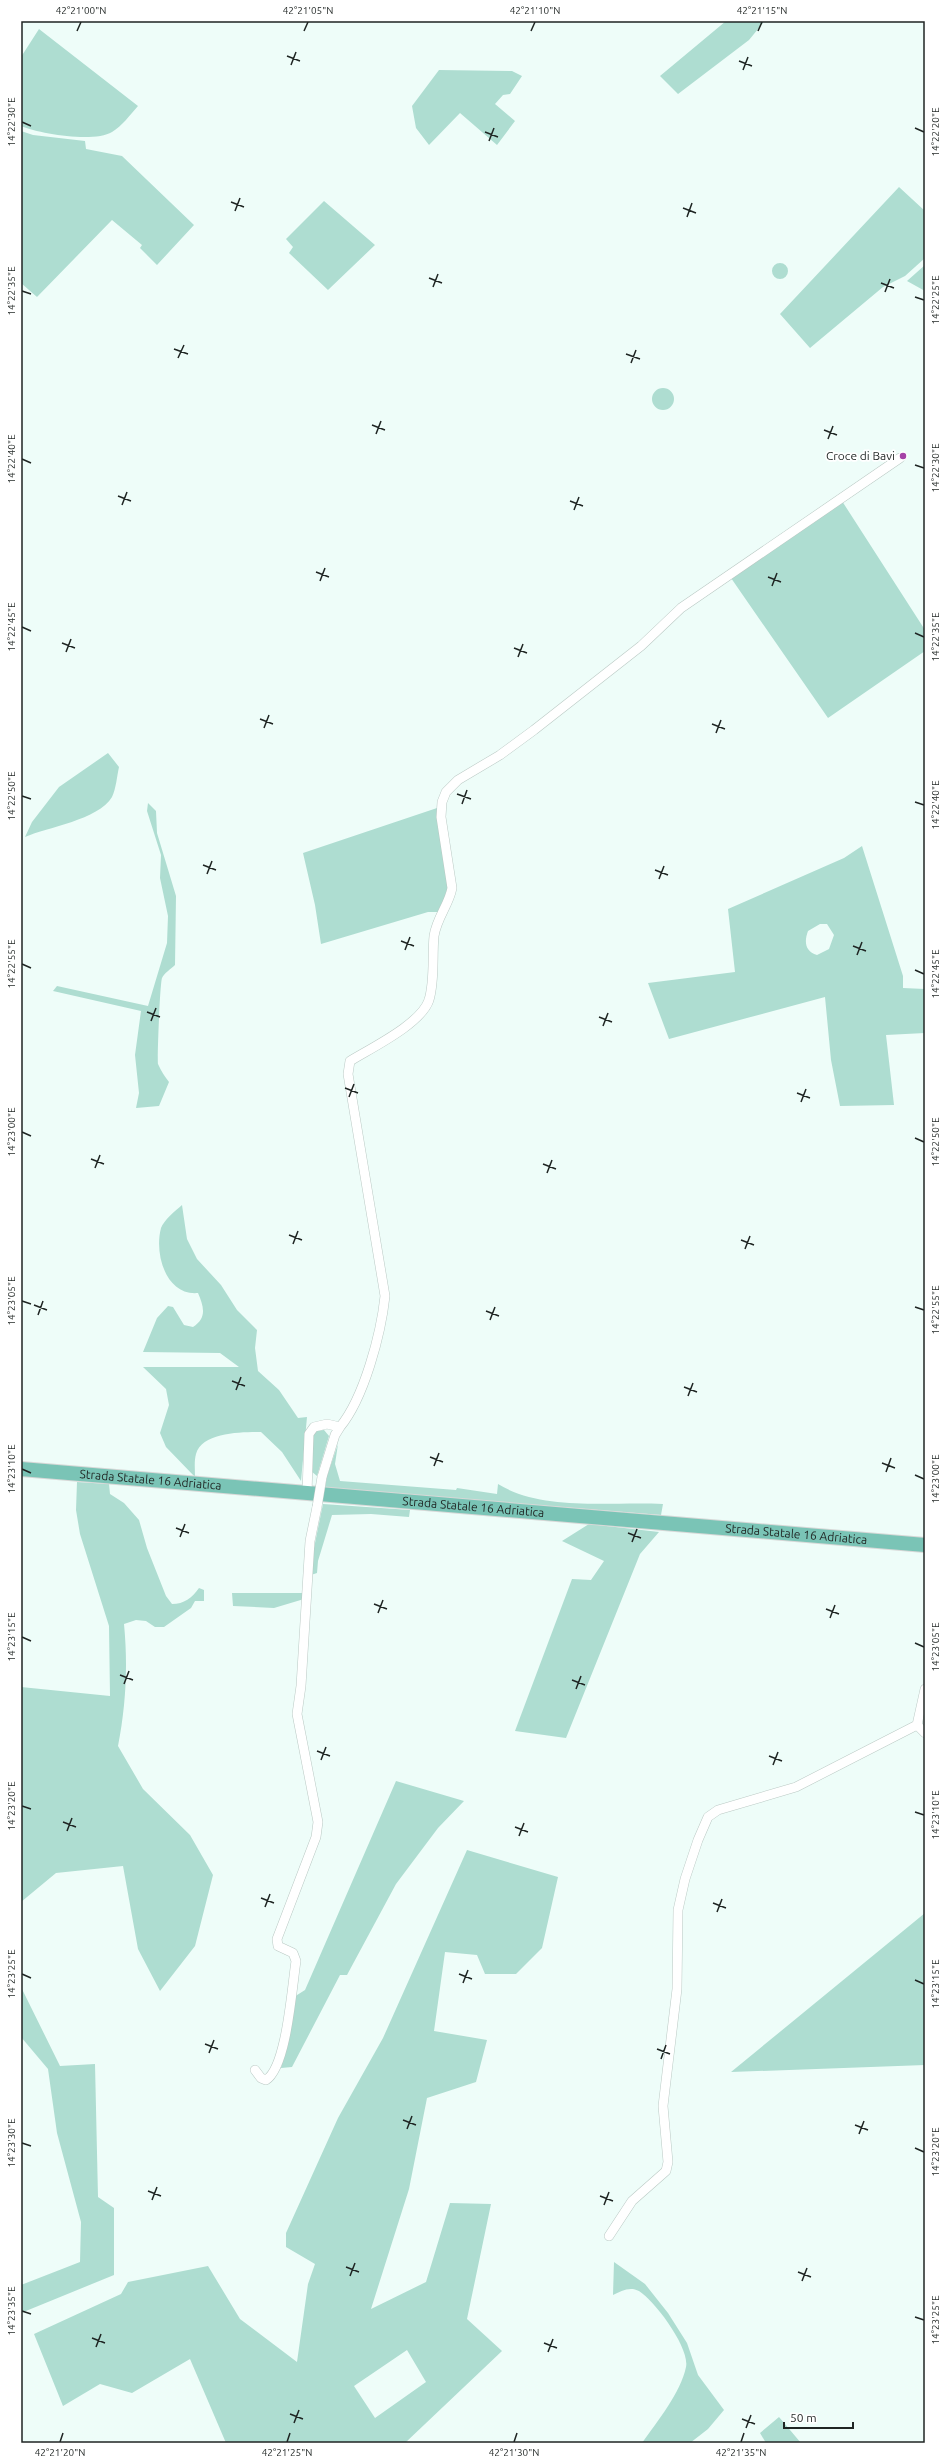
<svg xmlns="http://www.w3.org/2000/svg" width="946" height="2464" font-family="Ubuntu,sans-serif">
	<rect width="100%" height="100%" fill="#eefdf9"/>
	<path fill="#aeddd1" fill-rule="evenodd" d="M726,21h37v2l-14,17 -71,54 -18,-18z
		M39,29l99,77c-8,9 -16,20 -26,26 -18,11 -72,2 -91,-6v-69z
		M439,70l73,1 10,5 -12,18 -7,1 -8,9 20,17 -18,24 -37,-32 -31,32 -13,-17 -4,-22z
		M21,131l12,4 52,6 1,8 36,7 72,69 -37,40 -17,-17 2,-3 -30,-25 -75,77 -16,-14z
		M899,187l26,24v47l-20,18 -22,11 -73,61 -30,-34z
		M324,201l51,44 -47,45 -39,-37 4,-6 -7,-8z
		M772 271a8 8 0 1 1 16 0a8 8 0 1 1-16 0Z
		M925,265v26l-18,-10z
		M652 399a11 11 0 1 1 22 0a11 11 0 1 1-22 0Z
		M842,501l83,129v21l-97,67 -97,-140z
		M108,753l11,14c-2,9 -3,22 -7,30 -14,23 -64,30 -87,40l7,-15 27,-35z
		M148,803l8,8 1,22 19,63 -1,69c-4,4 -11,8 -13,13 -2,6 -5,81 -4,86 3,7 7,13 11,18l-10,24 -23,2 3,-15 -4,-38 6,-44 -88,-20 4,-5 91,20 19,-63 1,-27 -8,-38 1,-23 -14,-44z
		M440,807l10,78 -11,27h-11l-107,32 -6,-39 -12,-52z
		M862,846l41,130v12l22,1v44l-39,2 8,70 -54,1 -9,-46 -6,-63 -156,42 -21,-56 87,-11 -7,-63 116,-51zM820,924h7l7,11 -5,14 -12,6c-12,-4 -13,-13 -9,-24z
		M182,1205l5,34 10,20 24,26 16,25 20,20 -2,18 3,23 21,19 19,28 9,-1 -6,64 -19,-29 -21,-20c-19,0 -59,0 -65,22 -2,7 -1,16 -1,23l-29,-30 -6,-14 9,-28 -3,-16 -23,-22h96l-19,-14 -77,-1 14,-34 11,-12 5,1 11,18 9,2c14,-9 11,-20 5,-34 -32,3 -44,-39 -37,-65 3,-8 14,-17 21,-23z
		M324,1430l5,6 -12,40 -6,-5 -1,-29 5,-11z
		M338,1444l-3,20 5,17 116,9 1,-2 40,6 1,-10c45,28 114,17 165,20l-2,11 -336,-27 2,-12z
		M77,1482l32,2 1,10 14,9 15,17 8,28 19,48 6,8c12,0 20,-6 27,-16l5,2v11h-9l-4,7 -27,19h-9l-9,-6 -10,-1 -12,4c4,41 2,82 -6,122l25,43 47,46 23,40 -18,71 -35,45 -22,-42 -15,-83 -67,7 -35,29v-215l89,9 -1,-70 -29,-92 -4,-24z
		M323,1504l87,6 -1,7 -38,-3 -39,1 -14,46 -1,12 -6,2 3,-27z
		M589,1524l70,8 -19,22 -74,184 -51,-7 57,-152 19,1 13,-19 -42,-20z
		M232,1593h72v6l-30,9 -41,-2z
		M396,1781l68,20 -26,27 -42,56 -49,91h-7l-48,92 -11,1 13,-71 11,-7z
		M467,1850l91,27 -16,71 -26,26h-31l-8,-19 -32,-3 -11,79 53,9 -11,42 -49,16 -18,91 -38,120 55,-27 24,-79 41,1 -24,115 35,32 -97,92h-179l-36,-84 -58,34 -32,-9 -37,22 -29,-72 87,-40 7,-12 80,-16 32,53 57,43 11,-78 7,-20 -29,-17v-14l52,-115 45,-80zM407,2350l19,32 -51,36 -21,-32z
		M925,1913v152l-194,7z
		M21,1987l39,79 35,-2 3,133 16,11v67l-93,38v-28l59,-23 1,-40 -24,-89 -9,-64 -27,-32z
		M614,2262l31,22 23,29 19,30 11,32 26,35 -16,19 -18,14h-48c15,-21 39,-51 44,-76 4,-19 -31,-66 -47,-76 -9,-5 -18,0 -26,4z
		M779,2417l22,26h-35l-6,-10z"/>
	<g fill="none" stroke-linecap="round" stroke-linejoin="round">
		<g stroke="#bac9c4" stroke-width="10">
			<path id="minor" d="M322,1477l13,-42 5,-8
				M307,1493l2,-59 5,-7 13,-3 13,3c24,-29 41,-93 45,-131l-37,-222 2,-13c21,-13 71,-37 79,-61 6,-20 3,-43 5,-64 3,-19 15,-31 18,-48l-11,-71 1,-15 4,-10 12,-12 42,-25 34,-25 107,-84 40,-38 219,-150
				M925,1689l-8,36 8,8
				M255,2070l6,8 5,2c21,-13 26,-94 30,-119l-3,-8 -15,-7 -1,-7 39,-102 2,-15 -21,-108 4,-28 9,-145 7,-34
				M609,2236l23,-35 34,-30 2,-9 -5,-56 14,-117 1,-79 7,-31 13,-39 10,-23 10,-7 78,-23 121,-62"/>
		</g>
		<g stroke="#d7d8d7" stroke-width="16">
			<g id="primary">
				<path id="s1" d="M21,1469l904,76"/>
			</g>
		</g>
		<use href="#minor" stroke="#fff" stroke-width="9"/>
		<use href="#primary" stroke="#7ac4b6" stroke-width="14"/>
		<g stroke="#bac9c4" stroke-width="10" stroke-linecap="butt">
			<path id="minor-bridge" d="M317,1507l5,-30"/>
		</g>
		<use href="#minor-bridge" stroke="#fff" stroke-width="9"/>
	</g>
	<path fill="none" stroke="#1f2523" stroke-width="1.5" d="M77,31l4,-9M304,31l4,-9M531,31l4,-9M758,31l4,-9M287,56l13,5M739,61l13,5M291,65l5,-13M743,70l5,-13M22,122l9,4M915,128l9,4M485,132l13,5M489,141l5,-13M231,202l13,5M683,208l13,5M235,211l5,-13M687,217l5,-14M429,278l13,5M881,283l13,5M433,287l5,-13M22,291l9,3M885,292l5,-13M915,297l9,3M174,349l14,5M626,354l14,5M178,358l6,-13M631,363l5,-13M372,425l13,5M824,430l13,5M376,434l5,-13M828,439l5,-13M22,459l9,4M915,465l9,3M118,496l13,5M570,501l13,5M122,505l5,-13M574,510l5,-13M316,572l13,5M768,577l13,5M320,581l5,-13M772,586l5,-13M22,627l9,4M915,633l9,4M62,643l13,5M514,648l13,5M66,652l5,-13M518,657l5,-13M260,719l13,5M712,724l13,5M264,728l5,-13M716,733l5,-13M457,794l14,5M22,796l9,3M915,802l9,3M462,804l5,-14M203,865l13,5M655,870l13,5M207,874l5,-13M659,879l5,-13M401,941l13,5M853,946l13,5M405,950l5,-13M857,955l5,-13M22,964l9,4M915,970l9,4M147,1012l13,5M599,1017l13,5M151,1021l5,-13M603,1026l5,-13M345,1088l13,5M797,1093l13,5M349,1097l5,-13M801,1102l5,-13M22,1132l9,4M915,1138l9,4M91,1159l13,5M543,1164l13,5M95,1168l5,-13M547,1173l5,-13M289,1235l13,5M741,1240l13,5M293,1244l5,-13M745,1249l5,-13M22,1301l9,3M34,1305l13,5M915,1307l9,3M486,1311l13,5M38,1315l5,-14M490,1320l5,-13M232,1381l13,5M684,1387l13,5M236,1390l5,-13M688,1396l5,-13M430,1457l13,5M882,1463l13,5M434,1466l5,-13M22,1469l9,4M886,1472l5,-14M915,1475l9,4M176,1528l13,5M628,1533l13,5M180,1537l5,-13M632,1542l5,-13M374,1604l13,5M826,1609l13,5M378,1613l5,-13M830,1618l5,-13M22,1637l9,4M915,1643l9,4M120,1675l13,5M572,1680l13,5M124,1684l5,-13M576,1689l5,-13M317,1751l13,5M769,1756l13,5M321,1760l5,-13M773,1765l5,-13M22,1806l9,3M915,1812l9,3M63,1822l13,5M515,1827l13,5M67,1831l5,-13M519,1836l5,-13M261,1898l13,5M713,1903l13,5M265,1907l5,-13M717,1912l5,-13M22,1974l9,4M459,1974l13,5M915,1980l9,4M463,1983l5,-13M205,2044l13,5M657,2049l13,5M209,2053l5,-13M661,2059l5,-14M403,2120l13,5M855,2125l13,5M407,2129l5,-13M859,2134l5,-13M22,2143l9,3M915,2148l9,4M148,2191l13,5M600,2196l13,5M152,2200l5,-13M604,2205l5,-13M346,2267l13,5M798,2272l13,5M350,2276l5,-13M802,2281l5,-13M22,2311l9,3M915,2317l9,3M92,2338l13,5M544,2343l13,5M96,2347l5,-13M548,2352l5,-13M290,2414l13,5M742,2419l13,5M294,2423l5,-13M746,2428l5,-13M60,2442l3,-9M287,2442l3,-9M514,2442l3,-9M741,2442l3,-9"/>
	<circle fill="#a542a7" stroke="#fff" stroke-width="1.5" cx="903" cy="456" r="4"/>
	<g text-anchor="middle" stroke-width="3.5" stroke-linejoin="round" paint-order="stroke">
		<g font-size="12" fill="#1f2523" stroke="#fff" text-anchor="end">
			<text x="895" y="460">Croce di Bavi</text>
		</g>
		<g font-size="12" fill="#1f2523" stroke="#fff">
			<text dy="4" stroke="none"><textPath href="#s1" startOffset="130">Strada Statale 16 Adriatica</textPath></text>
			<text dy="4" stroke="none"><textPath href="#s1" startOffset="454">Strada Statale 16 Adriatica</textPath></text>
			<text dy="4" stroke="none"><textPath href="#s1" startOffset="778">Strada Statale 16 Adriatica</textPath></text>
		</g>
	</g>
	<rect width="946" height="2464" fill="none" stroke="#ffffff" stroke-width="44"/>
	<path d="M784 2422v6h69v-6" fill="none" stroke="#1f2523" stroke-width="2"/>
	<text x="790" y="2422" font-size="12" fill="#1f2523" stroke="#ffffff" stroke-width="3" paint-order="stroke">50 m</text>
	<rect x="22" y="22" width="902" height="2420" fill="none" stroke="#1f2523" stroke-width="1.5"/>
	<g font-size="10" text-anchor="middle" fill="#1f2523">
		<text x="81" y="14">42°21'00"N</text>
		<text x="308" y="14">42°21'05"N</text>
		<text x="535" y="14">42°21'10"N</text>
		<text x="762" y="14">42°21'15"N</text>
		<text transform="translate(11 122) rotate(-90)" y="4">14°22'30"E</text>
		<text transform="translate(935 132) rotate(-90)" y="4">14°22'20"E</text>
		<text transform="translate(11 291) rotate(-90)" y="4">14°22'35"E</text>
		<text transform="translate(935 300) rotate(-90)" y="4">14°22'25"E</text>
		<text transform="translate(11 459) rotate(-90)" y="4">14°22'40"E</text>
		<text transform="translate(935 468) rotate(-90)" y="4">14°22'30"E</text>
		<text transform="translate(11 627) rotate(-90)" y="4">14°22'45"E</text>
		<text transform="translate(935 637) rotate(-90)" y="4">14°22'35"E</text>
		<text transform="translate(11 796) rotate(-90)" y="4">14°22'50"E</text>
		<text transform="translate(935 805) rotate(-90)" y="4">14°22'40"E</text>
		<text transform="translate(11 964) rotate(-90)" y="4">14°22'55"E</text>
		<text transform="translate(935 974) rotate(-90)" y="4">14°22'45"E</text>
		<text transform="translate(11 1132) rotate(-90)" y="4">14°23'00"E</text>
		<text transform="translate(935 1142) rotate(-90)" y="4">14°22'50"E</text>
		<text transform="translate(11 1301) rotate(-90)" y="4">14°23'05"E</text>
		<text transform="translate(935 1310) rotate(-90)" y="4">14°22'55"E</text>
		<text transform="translate(11 1469) rotate(-90)" y="4">14°23'10"E</text>
		<text transform="translate(935 1479) rotate(-90)" y="4">14°23'00"E</text>
		<text transform="translate(11 1637) rotate(-90)" y="4">14°23'15"E</text>
		<text transform="translate(935 1647) rotate(-90)" y="4">14°23'05"E</text>
		<text transform="translate(11 1806) rotate(-90)" y="4">14°23'20"E</text>
		<text transform="translate(935 1815) rotate(-90)" y="4">14°23'10"E</text>
		<text transform="translate(11 1974) rotate(-90)" y="4">14°23'25"E</text>
		<text transform="translate(935 1984) rotate(-90)" y="4">14°23'15"E</text>
		<text transform="translate(11 2143) rotate(-90)" y="4">14°23'30"E</text>
		<text transform="translate(935 2152) rotate(-90)" y="4">14°23'20"E</text>
		<text transform="translate(11 2311) rotate(-90)" y="4">14°23'35"E</text>
		<text transform="translate(935 2320) rotate(-90)" y="4">14°23'25"E</text>
		<text x="60" y="2456">42°21'20"N</text>
		<text x="287" y="2456">42°21'25"N</text>
		<text x="514" y="2456">42°21'30"N</text>
		<text x="741" y="2456">42°21'35"N</text>
	</g>
</svg>
